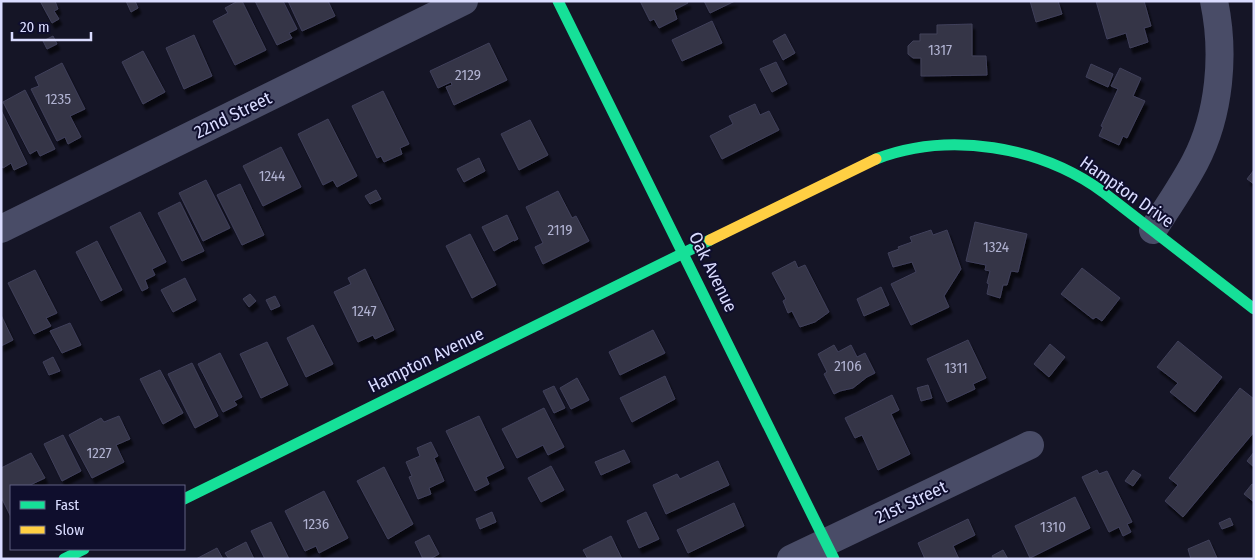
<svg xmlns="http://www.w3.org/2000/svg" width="1255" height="560" font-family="'Fira Sans Condensed',sans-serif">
	<defs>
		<filter id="shadow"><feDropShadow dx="3" dy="5.5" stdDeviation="1" flood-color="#0009"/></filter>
	</defs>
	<rect width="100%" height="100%" fill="#151526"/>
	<path fill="#343447" stroke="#40405a" filter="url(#shadow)" d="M40,1h15l3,8 -4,2 5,8 -7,4z
		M126,1h9l3,7 -7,4z
		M238,1h4l24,49 -31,15 -22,-44 15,-8 -3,-5z
		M255,1h28l14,28 -8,4 3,5 -15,7z
		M288,1h40l7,15 -33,15z
		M640,1h47l1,2 -14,7 3,9 -18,9 -5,-9 -4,2z
		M704,1h31l-25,12z
		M1030,1h28l4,13 -26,8z
		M1096,1h48l7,25 -7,2 4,14 -18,6 -4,-15 -19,6z
		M712,21l10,22 -40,18 -10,-21z
		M972,24v32h14l1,19 -66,1v-18h-8l-5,-4v-8l5,-5h7v-7h17v-9z
		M785,34l10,19 -12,7 -10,-19z
		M194,35l18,41 -28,13 -18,-41z
		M53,36l4,8 -10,5 -4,-8z
		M489,43l18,37 -53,25 -8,-18 6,-2 -1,-3 -13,6 -8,-17z
		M143,51l22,41 -22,12 -21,-42z
		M776,62l11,22 -15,8 -12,-23z
		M62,63l23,46 -15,7 11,21 -13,7 -3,-7 -8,4 -26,-52 8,-3 -4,-9z
		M1091,64l22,10 -5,13 -22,-10z
		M1120,68l21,10 -8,18 12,5 -18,37 -4,-2 -4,9 -20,-9 4,-9 -2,-1 17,-37 -7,-3z
		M25,90l30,59 -15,7 -3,-6 -7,4 -27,-52z
		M383,91l26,53 -9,4 2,6 -18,8 -3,-6 -4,2 -25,-52z
		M755,104l5,11 9,-4 10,19 -57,29 -12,-23 23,-12 -4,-8z
		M1,110l26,54 -13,6 -3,-7 -8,5 -2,-3z
		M328,119l29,57 -20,11 -4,-7 -10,5 -25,-51z
		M530,120l18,35 -29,15 -18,-36z
		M281,147l20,40 -38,19 -20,-40z
		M479,158l6,13 -21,11 -7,-13z
		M1254,170v14l-7,-5z
		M206,180l24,48 -27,13 -24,-48z
		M240,184l24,51 -22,10 -25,-50z
		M376,190l5,9 -11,5 -5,-8z
		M558,191l14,27 4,-2 13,25 -46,23 -8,-17 8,-4 -17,-36z
		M180,202l24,49 -22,10 -24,-48z
		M140,212l26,50 -14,7 3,6 -10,5 3,8 -6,3 -32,-64z
		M507,215l11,24 -4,2v-1l-20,11 -12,-24z
		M975,222l52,12 -9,38 -7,-1 -4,14h-4l-3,13 -13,-4 2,-10 -2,-1 3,-12 -5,-1 1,-5 -20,-4z
		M931,230l2,5 14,-5 14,39 -17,27 5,11 -38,18 -20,-41 25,-12 -4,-10 -19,5 -5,-14 11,-4 -1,-2 14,-5 -2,-5z
		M470,234l26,51 -24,13 -26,-52z
		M97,241l25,49 -21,11 -25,-49z
		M795,261l3,7 7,-3 24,47 -14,10 -15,5 -8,-16 -4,2 -5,-12 3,-2 -14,-26z
		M1082,268l38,30 -18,23 -6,-4 -3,2 -32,-25z
		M365,269l29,61 -19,9 -2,-4 -15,7 -24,-50 17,-8 -3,-6z
		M35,270l22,43 -11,5 5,8 -17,8 -26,-51z
		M185,278l11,22 -23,12 -12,-22z
		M881,287l8,18 -25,11 -7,-17z
		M250,294l6,7 -7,6 -6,-8z
		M275,296l5,10 -9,4 -5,-10z
		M1,315l12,25 -12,6z
		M70,323l11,22 -19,8 -12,-22z
		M313,325l20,39 -27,13 -19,-39z
		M653,330l12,23 -45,22 -11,-23z
		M968,340l18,38 -13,6 2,5 -28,13 -20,-43z
		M1178,341l44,36 -27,35 -25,-20 8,-9 -21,-16z
		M267,342l21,43 -27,13 -21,-44z
		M1050,344l15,13 -16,20 -15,-13z
		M834,345l4,7 13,-7 6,12 8,-4 10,20 -8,4 -14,11 -13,3 -6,3 -10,-20 3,-2 -9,-18z
		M220,353l22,44 -8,4 3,4 -14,7 -25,-48z
		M53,357l7,14 -11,4 -6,-13z
		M192,363l26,53 -23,12 -27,-54z
		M160,370l23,43 -20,11 -23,-45z
		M665,376l10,23 -43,23 -12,-24z
		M577,378l12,22 -18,9 -11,-21z
		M928,385l4,13 -11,3 -4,-13z
		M554,386l11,22 -11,5 -11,-22z
		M1240,388l14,11v33l-71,85 -18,-16 13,-16 -9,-7z
		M892,395l7,15 -8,4 19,40 -32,16 -16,-35 -7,3 -10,-20z
		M544,408l20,39 -16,8 -5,-10 -26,13 -15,-29z
		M119,416l11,23 -14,6 8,17 -32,16 -23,-43 32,-17 3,4z
		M479,416l25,52 -18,9 3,7 -14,7 -29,-60z
		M63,435l18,36 -19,10 -18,-37z
		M431,442l7,14 -4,2 10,23 -15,7 2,6 -13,5 -9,-22 3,-1 -6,-14 14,-6 -3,-8z
		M624,450l6,12 -29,13 -6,-13z
		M1254,452v15l-7,-6z
		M31,453l14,25 -17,8h-17v31l-10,-20v-29z
		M718,461l11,24 -63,29 -13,-29 24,-11 3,5z
		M551,466l13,24 -23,12 -13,-24z
		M384,467l29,57 -25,15 -31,-58z
		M1097,470l2,4 8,-3 25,51 -5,2 4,8 -8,4 -4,-9 -10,5 -27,-55z
		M1133,470l8,5 -8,11 -8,-5z
		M1252,484l2,1v17l-10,-8z
		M324,491l24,47 -29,15 -3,-7 -11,5 -20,-40z
		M1075,497l15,31 -60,30 -15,-32z
		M734,503l10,23 -56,27 -11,-23z
		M492,512l4,10 -16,7 -4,-10z
		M646,512l13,27 -20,9 -12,-27z
		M1230,518l3,7 -11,4 -3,-6z
		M968,519l7,16 -22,11 6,13h-34l-7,-16z
		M271,522l18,37h-24l-14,-28z
		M429,535l10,19 -9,5h-7l-8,-17z
		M611,536l11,23h-34l-5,-9z
		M1209,540l8,18 -26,1 -3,-10z
		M246,542l8,17h-25l-4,-6z
		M217,548l6,11h-27z
		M1003,550l5,9h-14l-2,-3z"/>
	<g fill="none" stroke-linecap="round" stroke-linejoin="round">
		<path stroke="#494c67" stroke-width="28" d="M1,229l463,-228
			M1153,230c14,-22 30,-45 42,-68 25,-48 30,-109 19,-161
			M791,559l239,-114"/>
		<path stroke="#16e098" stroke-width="11" d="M558,1l276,558
			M876,159c73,-28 164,-13 227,33l151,117
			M184,499l526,-259
			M64,559l20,-10"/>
		<path stroke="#ffcf43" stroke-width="11" d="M710,240l166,-81"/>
	</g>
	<g text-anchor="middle" stroke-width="4" stroke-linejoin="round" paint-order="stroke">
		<g font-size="15" fill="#b0b2d1">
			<text x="940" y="55">1317</text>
			<text x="468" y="80">2129</text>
			<text x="58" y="104">1235</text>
			<text x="272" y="181">1244</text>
			<text x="560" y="235">2119</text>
			<text x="996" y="252">1324</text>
			<text x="364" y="316">1247</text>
			<text x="848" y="371">2106</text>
			<text x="956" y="373">1311</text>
			<text x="99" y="458">1227</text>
			<text x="316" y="529">1236</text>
			<text x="1053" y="532">1310</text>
		</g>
		<g font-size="18" fill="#dadcff" stroke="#0f0e2d">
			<text transform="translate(233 115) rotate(-26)" y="6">22nd Street</text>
			<text transform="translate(1127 192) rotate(35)" y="6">Hampton Drive</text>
			<text transform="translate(713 272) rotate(64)" y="6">Oak Avenue</text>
			<text transform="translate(426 360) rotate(-26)" y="6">Hampton Avenue</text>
			<text transform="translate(911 502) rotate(-25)" y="6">21st Street</text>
		</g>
	</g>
	<rect width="1255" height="560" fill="none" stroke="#dadcff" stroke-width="5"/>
	<rect x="10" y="485" width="175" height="65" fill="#0f0e2d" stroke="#606081"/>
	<rect x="20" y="501" width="25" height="8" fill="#16e098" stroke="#606081"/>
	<text x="55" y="510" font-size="15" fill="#dadcff">Fast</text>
	<rect x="20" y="526" width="25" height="8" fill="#ffcf43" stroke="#606081"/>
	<text x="55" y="535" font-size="15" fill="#dadcff">Slow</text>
	<path d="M12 32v8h79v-8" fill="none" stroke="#dadcff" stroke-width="2.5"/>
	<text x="20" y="32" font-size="15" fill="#dadcff" stroke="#0f0e2d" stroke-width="4" paint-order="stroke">20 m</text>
</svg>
